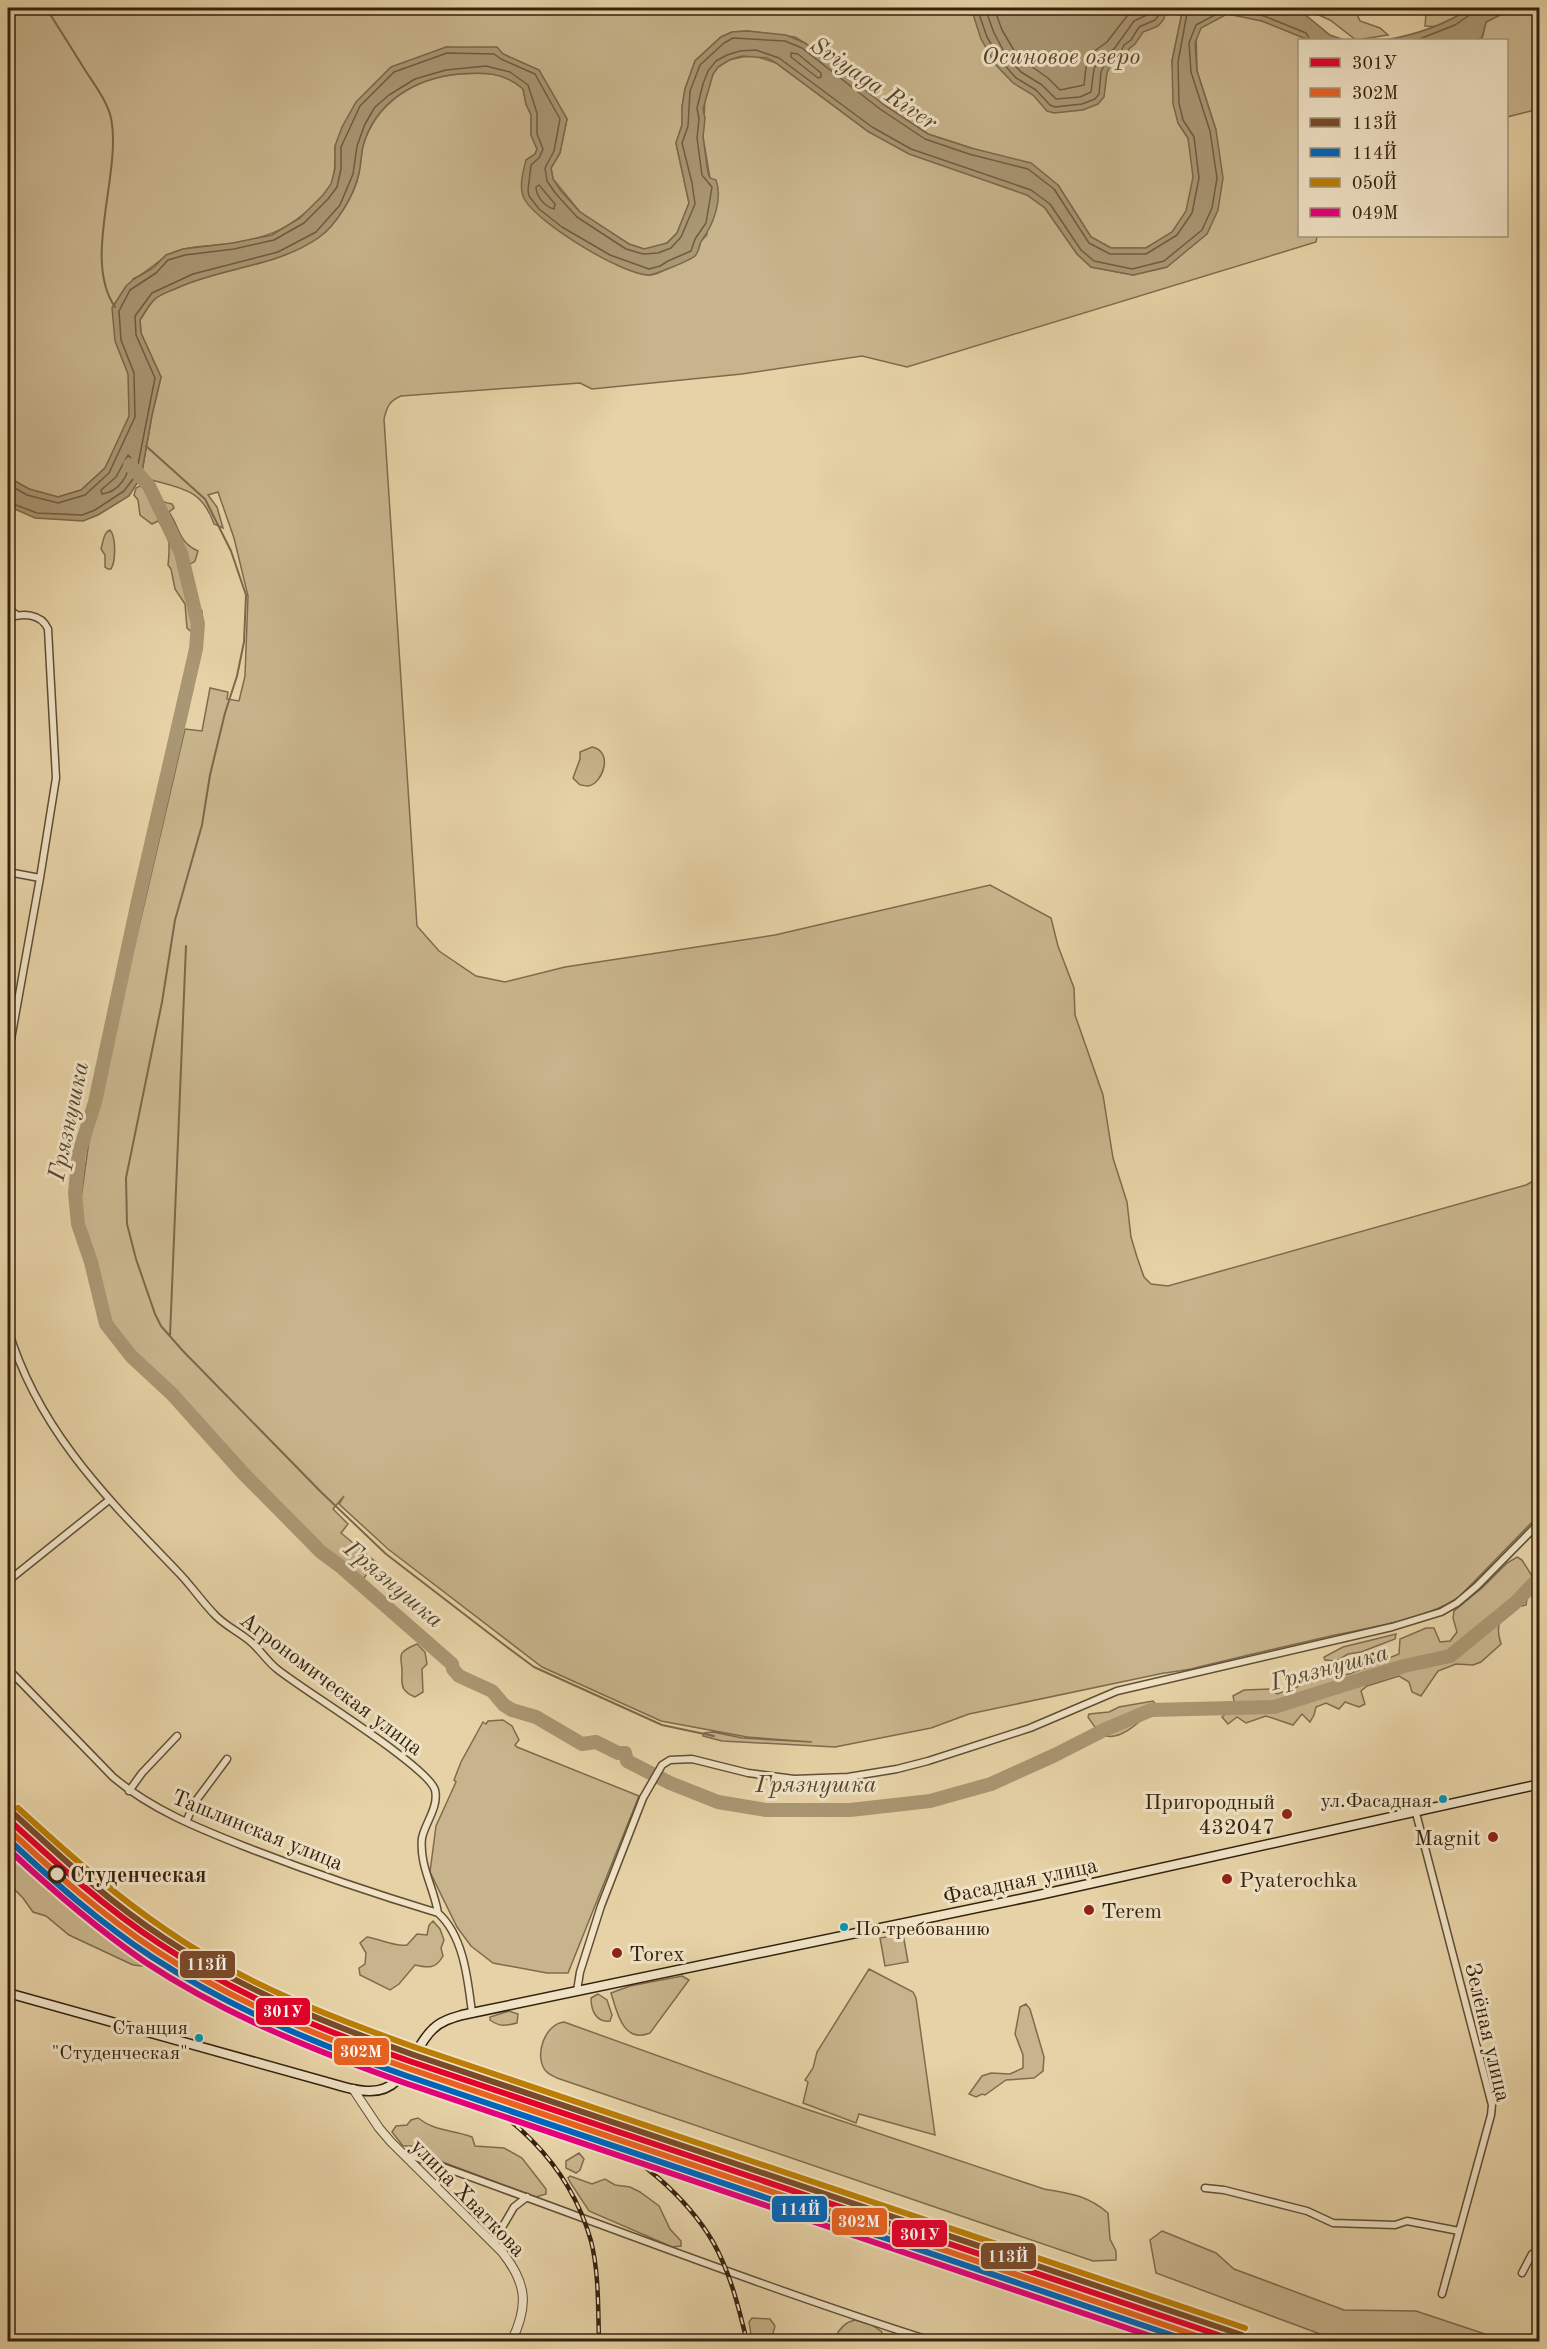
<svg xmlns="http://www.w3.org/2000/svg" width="1547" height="2349" font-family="'Old Standard TT',serif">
	<rect width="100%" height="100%" fill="#e6d2a6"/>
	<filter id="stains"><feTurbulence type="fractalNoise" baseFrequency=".00333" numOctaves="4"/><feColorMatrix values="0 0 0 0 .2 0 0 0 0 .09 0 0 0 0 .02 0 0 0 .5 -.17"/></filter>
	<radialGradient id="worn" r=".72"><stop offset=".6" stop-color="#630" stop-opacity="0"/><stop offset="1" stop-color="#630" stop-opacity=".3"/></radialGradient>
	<path fill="#c8b48c" stroke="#7e6b4d" stroke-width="1.5" d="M8,8h1175l-11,53 6,62 10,15 8,33 -13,56 -37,21h-35l-20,-11 -33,-52 -87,-37 -43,-14 -44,-29 -79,-62 -10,-6 -48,-6 -15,1 -11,5 -26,24 -10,28 -3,18v18l-6,18 13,60 -12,30 -10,10 -11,5 -12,1 -15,-5 -23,-14 -26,-18 -27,-33 -2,-11 9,-15 7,-34 -28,-49 -36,-16 -57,-7 -111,99c0,12 1,25 -3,37 -3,8 -11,15 -17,21 -26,25 -46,33 -81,39 -17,3 -34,2 -50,6 -22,5 -32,21 -51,30l-2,80 3,53 -29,56 -24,22 -23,7 -29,-8 -21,-12z
		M1303,8h31l3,2 20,4 3,7 20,7 8,7 -32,5 -26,-20z
		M1435,8h44l-40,19 -14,-1 1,-12z
		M1506,8h33v101l-32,8 -1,-77h-33l9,-2 4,-16 18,-9z
		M1224,12l38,9 47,19h-9v196h17l-1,6 -409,125 -45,-11 -120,18 -150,15 -12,-6 -179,13c-12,5 -14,11 -17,23l33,507 22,25 37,25 29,6 60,-15 210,-32 215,-50 61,33 7,28 16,42 1,27 28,80 10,63 14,44 4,35 6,20 7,20 7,7 17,2 358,-101 13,-7v337l-80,82c-33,22 -85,30 -124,38 -48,11 -96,22 -144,34 -6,1 -23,4 -27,4l-195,41 -38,14 -96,19 -113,-6 -19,-5 1,-3 9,-1 29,6 70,4 -65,-5 -86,-16 -119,-54 -154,-118 -49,-45 5,-8 -11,13 15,15 -7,9 36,30 -16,18c-62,-55 -119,-115 -176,-176 -26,-28 -55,-53 -75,-86l-28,-100 -1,-21 8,-57 96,-412 17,2 8,-43 18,4 -1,7 12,2 6,-25 3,-80 -14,-58 -16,-46 -10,3 9,12 6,21 -9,-4c-13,-38 -37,-36 -73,-47l11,-62 9,-38 -20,-44 -1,-13c5,-7 10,-17 16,-22 6,-5 14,-7 21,-10 46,-21 99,-21 141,-50 18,-12 37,-44 41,-65 2,-9 2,-19 4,-27 13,-44 53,-68 96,-72 25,-2 45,-2 64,15l3,15 5,11v20l6,14 -2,5 -9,6 109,112c4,1 10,3 14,3 10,0 15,-6 23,-9 13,-6 27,-6 28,-24l7,-7 3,-57 -7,-41 2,-37 8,-26 5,-7 11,-7 13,-3 13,-1 21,7 93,69 158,63 18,13 32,46 14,13 42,8 34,-8 49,-137 -19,-59 -1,-41z
		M140,486c13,5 16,16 32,18l2,4 -5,4c11,16 9,30 29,39l-3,10 -6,4 7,38 6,8 1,17 -10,5 -6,-5 -2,-24 -10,-15 -4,-20 -3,-4c2,-18 3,-30 -10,-44l-6,3 -12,-9 -2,-15 -4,-5 2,-7z
		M110,530c6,7 6,31 1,39h-3l-3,-2v-12l-4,-6c2,-6 2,-16 9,-19z
		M592,747c22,4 11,37 -4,39 -1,0 -9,-1 -9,-2l-6,-6 7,-19v-7z
		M1517,1557l5,3 10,16 7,-5v18c-9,2 -12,7 -13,16l-4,1 -6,-2c-15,13 -22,19 -15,40l-20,18 -8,3 -17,-1 -18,7 -17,25 -9,-4 -3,-10 -10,-6 -32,10 -6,5 4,13 -6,3 -14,-5 -6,7 -13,-6 -10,4 -2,8 -4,7 -8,-8 -9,11 -27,-9 -20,7 -9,-6 -9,7 -6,-7 13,-11 -2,-10 11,-6 27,-1 6,5 20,-7 25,-23 10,13 17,-3 50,-20 1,-15 26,-11h8l6,14 10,-1 7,-9 -4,-14 1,-7 28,-23 25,-25z
		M1396,1634l-1,5 -34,13 -13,2 -12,7 -11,-1 -1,-3 19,-10z
		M417,1644l8,8 2,12 -5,5 1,23 -8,5c-12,-5 -14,-10 -13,-22 1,-19 -9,-21 15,-31z
		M1153,1701l4,5c-12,10 -36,37 -53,29 -7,-3 -12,-12 -16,-18l1,-3 20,-2 10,-5z
		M503,1720l9,6 7,14 -4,5 2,2 122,49 -71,177h-21l-54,-10 -22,-17 -14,-19 -27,-55 6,-46 20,-44 -2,-2 7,-18 22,-40 3,2 2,-3z
		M8,1850l78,67 61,44 6,5 -1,1 -19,-2 -64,-30 -23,-19 -13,-4 -10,-14 -15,-15z
		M433,1921l7,8 4,11 -3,8 2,8c-7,13 -15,12 -28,9l-16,19 -9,6 -30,-15 -1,-7 6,-4 1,-11 -6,-10 7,-6c14,2 26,10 40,8l10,-11 10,1 2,-10z
		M903,1934l5,28 -23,4 -5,-28z
		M869,1969l44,23 3,6 19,137 -76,-21 -3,9 -53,-20 5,-21 -3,-2 8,-12 4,-16z
		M682,1976l7,4 -39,53c-27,11 -33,-21 -39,-40l19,-7z
		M598,1994l9,6 5,15 -2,6c-14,2 -19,-11 -19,-23z
		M1026,2004l4,5 14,48 -1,14 -9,7 -28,2 -21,15 -3,-1 -6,3 -7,-3 13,-18 9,-3 19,1 13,-6v-13l-8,-21 5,-27z
		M509,2011l9,3 -1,9c-12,3 -17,4 -27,-3v-3z
		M564,2022l236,85 244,82c27,5 43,6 64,24l2,26 6,12v9l-23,1 -536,-183c-4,-2 -9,-4 -12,-8 -11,-15 0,-46 19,-48z
		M418,2118c18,14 33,11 54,19l3,9 29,2 18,10 24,31v5l-10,3 -112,-42 -4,-9h-17l-11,-14 4,-6 11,-1 4,-5z
		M579,2153l5,6 -4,11 -4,3 -10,-5v-7z
		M570,2176l22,8 13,-5 10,6 15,2 10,5 19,14 11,23 11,12v5l-9,1 -83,-36 -19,-29 -2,-4z
		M1162,2231l54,22 18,16 110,41 72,1 90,30h-167l-183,-68 -6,-33z
		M752,2318l18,1 5,7 -4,15h-19l-3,-19z
		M855,2320l17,5 10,7 -3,9h-34l-10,-3c4,-9 10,-16 20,-18z"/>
	<path fill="#a99672" stroke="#7a684a" stroke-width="1.5" d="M971,8h195l-2,11 -6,7 -15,6 -8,12 -6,5 -4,10 -15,7 -3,7 -3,24 -6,7 -15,6 -29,3 -7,-2 -14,-16 -20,-12 -17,-18 -15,-26z
		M1183,8h114l33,27 14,5h-35l-47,-19 -35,-7 -26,14 -6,15 2,28 19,59 7,48 -5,32 -11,24 -40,33 -34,8 -42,-8 -14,-13 -32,-46 -18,-13 -118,-41 -40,-22 -93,-69 -9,-5 -25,-2 -13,4 -11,7 -5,7 -10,35 2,9 -2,19 5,36 2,5 6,2c7,20 -3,45 -14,60 -4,5 -2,11 -7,16 -4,4 -41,19 -46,19 -27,0 -111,-52 -124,-75 -7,-11 -2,-28 1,-40l9,-6 2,-5 -6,-14v-20l-5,-11 -3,-15c-19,-17 -39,-17 -64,-15 -44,4 -84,28 -96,72 -2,9 -2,18 -4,27 -4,21 -23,53 -41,65 -42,29 -96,29 -141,50 -7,3 -15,6 -21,10 -6,5 -12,15 -16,22l1,13 20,44 -9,38 -11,62 -12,19 -31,19 -15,6 -48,-3 -27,-12v-29l21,12 29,8 23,-7 24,-22 24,-52 -1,-42 -13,-33 -3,-33 14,-22 8,-7 19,-11 13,-13 17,-6 50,-6 39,-8 28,-17 23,-23 8,-11 4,-15v-23l7,-19 14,-25 35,-35 55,-20h51l6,7 36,16 28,49 -7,34 -9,15 2,11 8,12 19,21 49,32 15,5 23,-6 10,-10 12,-30 -13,-60 6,-18v-18l3,-18 10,-28 26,-24 11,-5 15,-1 39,4 19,8 79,62 44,29 43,14 60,15 27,22 33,52 20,11h35l26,-16 14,-21 7,-34 -5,-39 -10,-15 -5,-19 -1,-43z
		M1471,8h35l-2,5 -18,9 -4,16 -9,2h-88c31,-5 59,-15 86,-32z"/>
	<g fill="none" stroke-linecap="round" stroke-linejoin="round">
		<path stroke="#6e5c40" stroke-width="1.5" d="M977,8l10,29 14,24 15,17 20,12 14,15 5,2 27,-3 13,-5 4,-5 2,-22 4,-9 15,-9 4,-9 7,-5 8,-13 16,-7 4,-5 1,-7
			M985,8l9,25 13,24 14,15 21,13 14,14 24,-2 11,-5 3,-23 6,-11 14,-9 20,-28 17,-8 1,-5
			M994,8l8,22 16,27 30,21 12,12 24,-5 2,-18 7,-15 14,-10 20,-26 13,-8
			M1417,40l38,-15 16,-11 2,-6
			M791,53l7,1 23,19v4l-3,1 -27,-21z
			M539,185l16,19 -1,5c-9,-2 -18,-13 -18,-22z
			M128,455l3,3c-2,16 -11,34 -29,36l-1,-4 15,-13z
			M8,484l19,11 31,8 27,-8 24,-22 26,-56 -1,-44 -13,-33 -2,-29 11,-21 26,-17 12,-13 17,-5 49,-6 40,-9 30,-17 24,-24 9,-12 4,-18v-22l19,-41 34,-34 53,-19 47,1 7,5 34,15 25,45 -6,32 -9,17 2,13 9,13 21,23 49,32 17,5 15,-1 13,-5 10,-11 14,-33 -3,-21 -10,-40 6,-17 2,-35 10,-26 24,-22 9,-5 52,3 17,7 78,61 45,30 44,15 59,15 26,20 35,54 21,11h36l31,-19 15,-22 7,-35 -5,-41 -11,-17 -4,-17 -1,-41 10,-54
			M8,502l29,11 45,2 13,-5 29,-19 12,-16 19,-97 -19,-43 -1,-19 17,-23 41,-19 85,-22 38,-20 24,-27 13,-31 4,-28 8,-22 10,-17 14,-12 26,-16 31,-9 40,-4 24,6 18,13 9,28v21l6,15 -4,9 -8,7 -3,25 1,6 10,13 23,18 48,28 39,14 11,-3 8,-5 23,-10 4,-12 11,-16 6,-36 -10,-12 -5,-37 2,-19 -2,-11 6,-24 5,-13 8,-10 11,-6 13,-4 16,-1 23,8 93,69 39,22 120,41 19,14 31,46 13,11 38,8 32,-8 38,-31 10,-22 5,-30 -7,-47 -19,-59 -2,-29 7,-18 32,-17 36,8 42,17 4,7"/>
		<path stroke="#7a684a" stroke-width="2" d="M46,8c13,20 26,41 39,62 9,14 22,31 26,48 11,56 -29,141 4,189
			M146,446l59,53 26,52 15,44 -2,47 -7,34 -12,37 -15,62 -8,50 -27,95 -13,82 -36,176 1,46 9,35 19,55 6,12 22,25 138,141 65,62 117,90 31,23 128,58 52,11
			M170,1336l16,-390"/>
		<path stroke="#a99672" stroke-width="14" d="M130,465l19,21 32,67 17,71 -2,25 -58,252 -43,201 -16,51 -4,40 3,31 13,38 15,62 25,32 41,38 70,78 79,80 19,14 112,98 1,5 6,7 33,15 12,14 8,5 24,7 46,27 14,-2 22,11h7l2,8 43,22 48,19 48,8h84l80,-9 61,-17 64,-29 51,-26 45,-19 123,-3 130,-41 46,-10 65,-53 25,-26"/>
		<g stroke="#604e34" stroke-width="9">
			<path id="minor" d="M8,609l9,6
				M8,618c14,-5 33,-5 40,11l8,149 -16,100 -32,178
				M8,872l32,6
				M8,1329c30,101 98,168 169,242 14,14 25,31 39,45 11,11 25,17 36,27 9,8 16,19 25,26 27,22 151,97 158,121 4,17 -10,33 -13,48 -3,27 12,50 16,75
				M8,1581l101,-81
				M8,1669l105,108c40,34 90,53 138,72 62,24 124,45 187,64 26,23 30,68 34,100
				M1537,1785l3,12
				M129,1791l13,-18 35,-37
				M1416,1813l76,292 -1,10 -49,179
				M186,1822l9,-20 32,-43
				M577,1991l3,-19 21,-66 42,-108 19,-33 8,-5 22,-1 56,14 46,6 54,-2 49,-8 31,-8 102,-33 87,-37 275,-64 49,-15 16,-9 20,-17 63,-64
				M401,2152c178,63 354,133 534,190
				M1205,2188l19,2 83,21 26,12 62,2 12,-4 52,10
				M493,2243l21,-36 13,-10
				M1522,2273l10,-19 8,-5"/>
		</g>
		<g stroke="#604e34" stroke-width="10">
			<path id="tertiary" d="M353,2089l26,39 12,14 111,110c25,31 27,54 9,90"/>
		</g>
		<g stroke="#34220e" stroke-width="11">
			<path id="secondary" d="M8,1993l315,88c15,4 31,10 46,10 38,1 42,-42 64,-62 8,-8 19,-11 29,-14l577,-120 501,-111"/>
		</g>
		<use href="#minor" stroke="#efe2c5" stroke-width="6"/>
		<use href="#tertiary" stroke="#efe2c5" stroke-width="8"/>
		<use href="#secondary" stroke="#efe2c5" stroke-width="8"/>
		<g stroke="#34220e" stroke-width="4.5">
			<path id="rail" d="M433,2075c74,31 136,87 158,166 8,31 7,69 8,101
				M491,2102l76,19 27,12
				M587,2129c48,26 98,65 126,113 17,30 26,66 34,100
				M630,2149l42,23"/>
		</g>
		<use href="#rail" stroke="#efe2c5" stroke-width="2" stroke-dasharray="7" stroke-linecap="butt"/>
		<g stroke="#efe2c5" stroke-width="10">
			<path id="rail-1" d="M8,1819c48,44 97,89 152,125 78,52 164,87 252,118l827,280"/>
		</g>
		<g stroke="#efe2c5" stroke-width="10">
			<path id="rail-2" d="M8,1829c46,43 94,86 147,121 79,52 166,88 255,119l805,273"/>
		</g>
		<g stroke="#efe2c5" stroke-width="10">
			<path id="rail-3" d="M13,1813c48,44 96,89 151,125 77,51 163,86 250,117l828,280"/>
		</g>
		<g stroke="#efe2c5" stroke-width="10">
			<path id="rail-4" d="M8,1839c45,42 92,84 144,118 80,52 166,88 255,119l785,266"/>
		</g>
		<g stroke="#efe2c5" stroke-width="10">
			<path id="rail-5" d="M18,1808c47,43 95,86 148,122 76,53 164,87 251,118l828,280"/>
		</g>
		<g stroke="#efe2c5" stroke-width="10">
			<path id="rail-6" d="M8,1849c43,40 88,79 137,113 80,53 170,89 260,121l763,259"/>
		</g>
		<use href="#rail-1" stroke="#e4002b" stroke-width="6"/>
		<use href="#rail-2" stroke="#e86221" stroke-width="6"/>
		<use href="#rail-3" stroke="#7a4b2a" stroke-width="6"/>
		<use href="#rail-4" stroke="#0065bd" stroke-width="6"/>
		<use href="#rail-5" stroke="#bc7e04" stroke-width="6"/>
		<use href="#rail-6" stroke="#e5007d" stroke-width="6"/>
	</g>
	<g fill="#0895b1" stroke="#efe2c5" stroke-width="2">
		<circle cx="1443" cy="1799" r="5"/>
		<circle cx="844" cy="1927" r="5"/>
		<circle cx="199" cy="2038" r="5"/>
	</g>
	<g fill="#8f2418" stroke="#efe2c5" stroke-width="2">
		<circle cx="1287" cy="1814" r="6"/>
		<circle cx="1493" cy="1837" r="6"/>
		<circle cx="1227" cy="1879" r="6"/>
		<circle cx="1089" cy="1910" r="6"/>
		<circle cx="617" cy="1953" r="6"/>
	</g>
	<circle fill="#efe2c5" stroke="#34220e" stroke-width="3" cx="57" cy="1874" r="8"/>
	<g text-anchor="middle" stroke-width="6" stroke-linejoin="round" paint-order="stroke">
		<g font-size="20" fill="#34220e" stroke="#efe2c5" text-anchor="end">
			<text x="1432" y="1807">ул.Фасадная</text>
			<text x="855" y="1935" text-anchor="start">По требованию</text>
			<text x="188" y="2034">Станция<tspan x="188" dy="25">"Студенческая"</tspan></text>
		</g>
		<g font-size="22" fill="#34220e" stroke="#efe2c5">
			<text transform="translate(332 1683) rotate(37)" y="8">Агрономическая улица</text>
			<text transform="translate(258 1829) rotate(22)" y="8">Ташлинская улица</text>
			<text transform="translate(1020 1880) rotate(-12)" y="8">Фасадная улица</text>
			<text transform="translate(1489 2032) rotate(77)" y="8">Зелёная улица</text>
			<text transform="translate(469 2197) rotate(46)" y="8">улица Хваткова</text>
		</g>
		<g font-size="22" fill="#34220e" stroke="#efe2c5" text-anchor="start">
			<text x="1275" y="1809" text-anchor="end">Пригородный<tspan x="1275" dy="25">432047</tspan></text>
			<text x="1481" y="1845" text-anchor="end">Magnit</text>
			<text x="1239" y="1887">Pyaterochka</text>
			<text x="1101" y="1918">Terem</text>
			<text x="629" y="1961">Torex</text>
		</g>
		<g font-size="22" font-weight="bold" fill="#34220e" stroke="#efe2c5" text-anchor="start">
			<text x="70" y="1882">Студенческая</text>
		</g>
		<g font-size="24" font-style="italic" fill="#57452c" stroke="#efe2c5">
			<text x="1061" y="64">Осиновое озеро</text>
			<text transform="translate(874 83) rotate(34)" y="8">Sviyaga River</text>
			<text transform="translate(68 1121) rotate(-78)" y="8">Грязнушка</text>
			<text transform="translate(394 1584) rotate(40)" y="8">Грязнушка</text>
			<text transform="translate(1329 1667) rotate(-15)" y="8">Грязнушка</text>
			<text x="816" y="1792">Грязнушка</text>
		</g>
	</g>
	<g stroke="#efe2c5" stroke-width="2">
		<rect x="179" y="1950" width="57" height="29" rx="6" fill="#7a4b2a"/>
		<rect x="255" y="1997" width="56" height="29" rx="6" fill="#e4002b"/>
		<rect x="333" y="2037" width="57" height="29" rx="6" fill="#e86221"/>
		<rect x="771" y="2195" width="57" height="28" rx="6" fill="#0065bd"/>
		<rect x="831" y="2207" width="57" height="29" rx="6" fill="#e86221"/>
		<rect x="891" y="2219" width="57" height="29" rx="6" fill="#e4002b"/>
		<rect x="980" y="2242" width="57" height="28" rx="6" fill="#7a4b2a"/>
	</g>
	<g font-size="16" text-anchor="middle" font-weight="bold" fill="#fff">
		<text x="207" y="1970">113Й</text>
		<text x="283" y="2017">301У</text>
		<text x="361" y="2057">302М</text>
		<text x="800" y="2215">114Й</text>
		<text x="859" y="2227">302М</text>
		<text x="920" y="2240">301У</text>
		<text x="1008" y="2262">113Й</text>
	</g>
	<rect width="1547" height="2349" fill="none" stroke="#e6d2a6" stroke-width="30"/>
	<rect x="9" y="9" width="1529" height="2331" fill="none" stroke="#34220e" stroke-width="3"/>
	<rect x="15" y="15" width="1517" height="2319" fill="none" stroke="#34220e" stroke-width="1.5"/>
	<rect x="1298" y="39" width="210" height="198" fill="#efe2c5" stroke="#a4957c" stroke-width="1.5"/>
	<rect x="1310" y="58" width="30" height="9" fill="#e4002b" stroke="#a4957c" stroke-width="1.5"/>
	<text x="1352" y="69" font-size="18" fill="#34220e">301У</text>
	<rect x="1310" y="88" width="30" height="9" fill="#e86221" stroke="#a4957c" stroke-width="1.5"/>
	<text x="1352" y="99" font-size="18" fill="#34220e">302М</text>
	<rect x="1310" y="118" width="30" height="9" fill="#7a4b2a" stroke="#a4957c" stroke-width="1.5"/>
	<text x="1352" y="129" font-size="18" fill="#34220e">113Й</text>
	<rect x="1310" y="148" width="30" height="9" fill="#0065bd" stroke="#a4957c" stroke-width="1.5"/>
	<text x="1352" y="159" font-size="18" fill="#34220e">114Й</text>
	<rect x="1310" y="178" width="30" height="9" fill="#bc7e04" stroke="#a4957c" stroke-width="1.5"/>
	<text x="1352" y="189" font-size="18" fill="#34220e">050Й</text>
	<rect x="1310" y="208" width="30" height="9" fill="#e5007d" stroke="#a4957c" stroke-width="1.5"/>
	<text x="1352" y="219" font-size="18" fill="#34220e">049М</text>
	<rect width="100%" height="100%" filter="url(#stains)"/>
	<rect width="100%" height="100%" fill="url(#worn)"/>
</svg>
